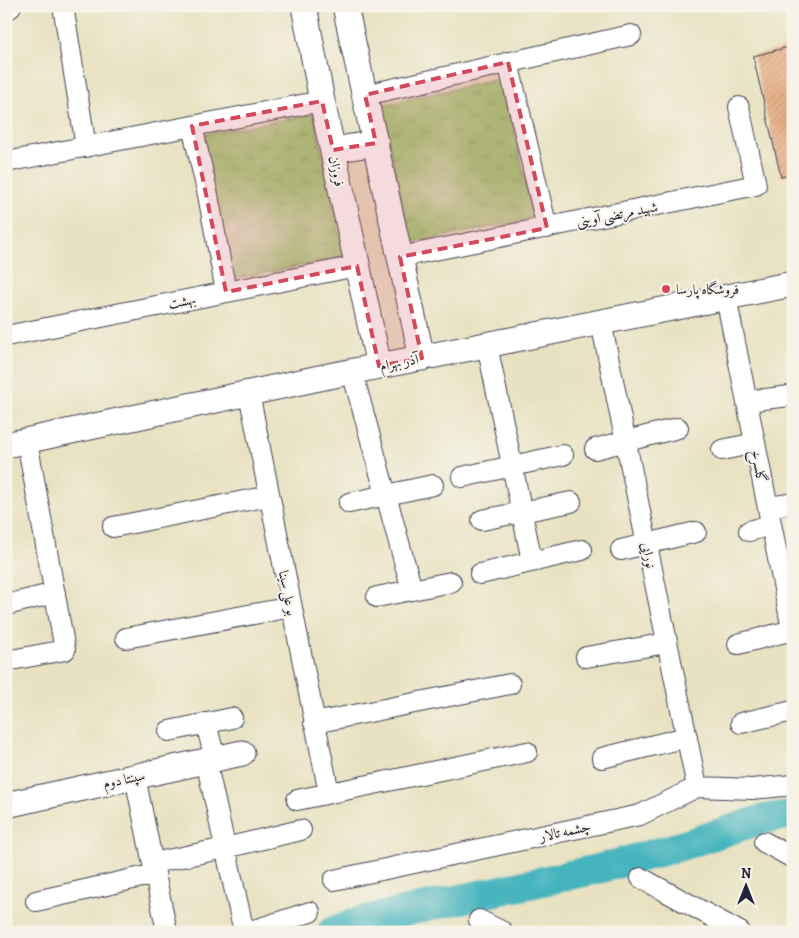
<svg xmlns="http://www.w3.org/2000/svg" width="799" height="938" font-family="Alegreya,Amiri,serif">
	<defs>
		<pattern id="park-tufts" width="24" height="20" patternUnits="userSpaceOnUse" patternTransform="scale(1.25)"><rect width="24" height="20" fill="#a4cf7c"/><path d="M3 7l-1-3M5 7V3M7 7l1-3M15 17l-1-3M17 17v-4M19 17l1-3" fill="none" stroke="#8db16c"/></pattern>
		<pattern id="building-hatch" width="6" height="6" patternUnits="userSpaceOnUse" patternTransform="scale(1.25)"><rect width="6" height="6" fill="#e8af87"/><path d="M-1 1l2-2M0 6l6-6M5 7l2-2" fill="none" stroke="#c79675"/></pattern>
	</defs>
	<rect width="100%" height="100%" fill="#f7f3e8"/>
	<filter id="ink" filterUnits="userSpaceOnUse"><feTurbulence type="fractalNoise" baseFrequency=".02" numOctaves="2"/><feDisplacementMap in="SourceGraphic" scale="10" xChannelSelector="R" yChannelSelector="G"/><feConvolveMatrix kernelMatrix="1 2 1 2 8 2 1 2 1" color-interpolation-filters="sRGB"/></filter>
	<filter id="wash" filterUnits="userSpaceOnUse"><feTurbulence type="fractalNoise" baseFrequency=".0096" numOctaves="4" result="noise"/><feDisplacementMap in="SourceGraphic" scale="20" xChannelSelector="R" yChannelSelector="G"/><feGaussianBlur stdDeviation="1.12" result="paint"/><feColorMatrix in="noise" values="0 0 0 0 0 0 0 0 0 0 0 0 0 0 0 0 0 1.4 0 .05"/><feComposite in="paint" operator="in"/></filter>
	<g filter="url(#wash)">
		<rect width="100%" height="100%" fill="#e8e2c2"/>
		<path fill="url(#park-tufts)" stroke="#63785c" d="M504,78l29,141 -123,24 -29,-138z
			M314,114l31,144 -114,21 -30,-144z"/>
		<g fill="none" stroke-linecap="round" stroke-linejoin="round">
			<path stroke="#45b4be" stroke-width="30" d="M332,932l25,-10 245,-54 79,-22 82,-27 30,-5"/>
		</g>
		<g id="blocks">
			<path fill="url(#building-hatch)" d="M793,46v128l-12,3 -28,-121z"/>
		</g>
	</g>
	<g filter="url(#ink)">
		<use href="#blocks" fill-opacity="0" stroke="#403f4f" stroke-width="1"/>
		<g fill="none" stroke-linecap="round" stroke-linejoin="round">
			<g stroke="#403f4f" stroke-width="22">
				<path id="minor" d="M63,6l23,141
					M508,62l39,166
					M365,95l266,-60
					M192,126l16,69 18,97
					M6,162l316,-61
					M400,257l356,-72 -17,-78
					M726,297l67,337
					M601,322l96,465
					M6,336l351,-70
					M487,345l45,216
					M352,371l60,219
					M249,393l80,400
					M747,401l43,-5
					M595,449l83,-21
					M722,450l33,-7
					M462,477l101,-22
					M349,503l84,-18
					M768,507l25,-4
					M482,520l89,-18
					M113,527l156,-31
					M749,531l22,-6
					M621,550l75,-18
					M480,574l102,-24
					M377,597l74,-15
					M6,605l49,-12
					M126,638l165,-31
					M738,644l55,-14
					M586,657l81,-14
					M6,661l59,-11 -38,-209
					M206,723l9,36
					M314,723l196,-39
					M741,723l52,-12
					M169,731l63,-13
					M602,758l85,-21
					M206,761l38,171
					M135,777l32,155
					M297,800l230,-48
					M764,842l29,16
					M153,863l72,-15 76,-18
					M641,878l99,54
					M334,880l306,-65 57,-28 55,2 41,-4
					M36,901l119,-27
					M479,920l24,12
					M248,932l62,-20"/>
			</g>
			<g stroke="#403f4f" stroke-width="27">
				<path id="tertiary" d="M304,6l18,95 57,265
					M345,6l77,352
					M6,7l2,-1
					M333,150l43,-7
					M6,445l318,-68 469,-93
					M6,805l236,-52"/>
			</g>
			<use href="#minor" stroke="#fff" stroke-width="20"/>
			<use href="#tertiary" stroke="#fff" stroke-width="25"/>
		</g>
	</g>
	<path fill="#d1495b" fill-opacity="0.2" stroke="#d1495b" stroke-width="4" stroke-dasharray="10 6" stroke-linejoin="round" d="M508,62l39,166 -147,29 22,101 -43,8 -22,-100 -131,26 -34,-166 130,-25 11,49 43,-7 -11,-48z"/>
	<circle fill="#d1495b" stroke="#f7f3e8" stroke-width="2" cx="666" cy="289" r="5"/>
	<g text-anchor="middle" stroke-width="4" stroke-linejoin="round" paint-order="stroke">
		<g font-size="14" fill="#22223b" stroke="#f7f3e8">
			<text transform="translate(337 171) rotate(78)" y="5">فروزان</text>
			<text transform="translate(617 214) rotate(-11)" y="5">شهید مرتضی آوینی</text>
			<text transform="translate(182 301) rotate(-11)" y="5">بهشت</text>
			<text transform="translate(399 362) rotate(-11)" y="5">آذر بهرام</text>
			<text transform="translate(759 466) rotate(79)" y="5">گلسرخ</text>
			<text transform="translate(649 555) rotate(78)" y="5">نورایی</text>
			<text transform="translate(288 593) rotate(79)" y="5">بو علی سینا</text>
			<text transform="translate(124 779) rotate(-12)" y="5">سپنتا دوم</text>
			<text transform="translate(565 831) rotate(-12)" y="5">چشمه تالار</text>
		</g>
		<g font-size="14" fill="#22223b" stroke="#f7f3e8" text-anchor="start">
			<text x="676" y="294">فروشگاه پارسا</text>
		</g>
	</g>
	<rect width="799" height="938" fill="none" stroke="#f7f3e8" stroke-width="25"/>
	<g transform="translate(746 886)" stroke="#f7f3e8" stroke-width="4" paint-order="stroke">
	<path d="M0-4L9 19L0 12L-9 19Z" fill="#22223b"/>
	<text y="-8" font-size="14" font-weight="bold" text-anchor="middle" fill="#22223b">N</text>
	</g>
</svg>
